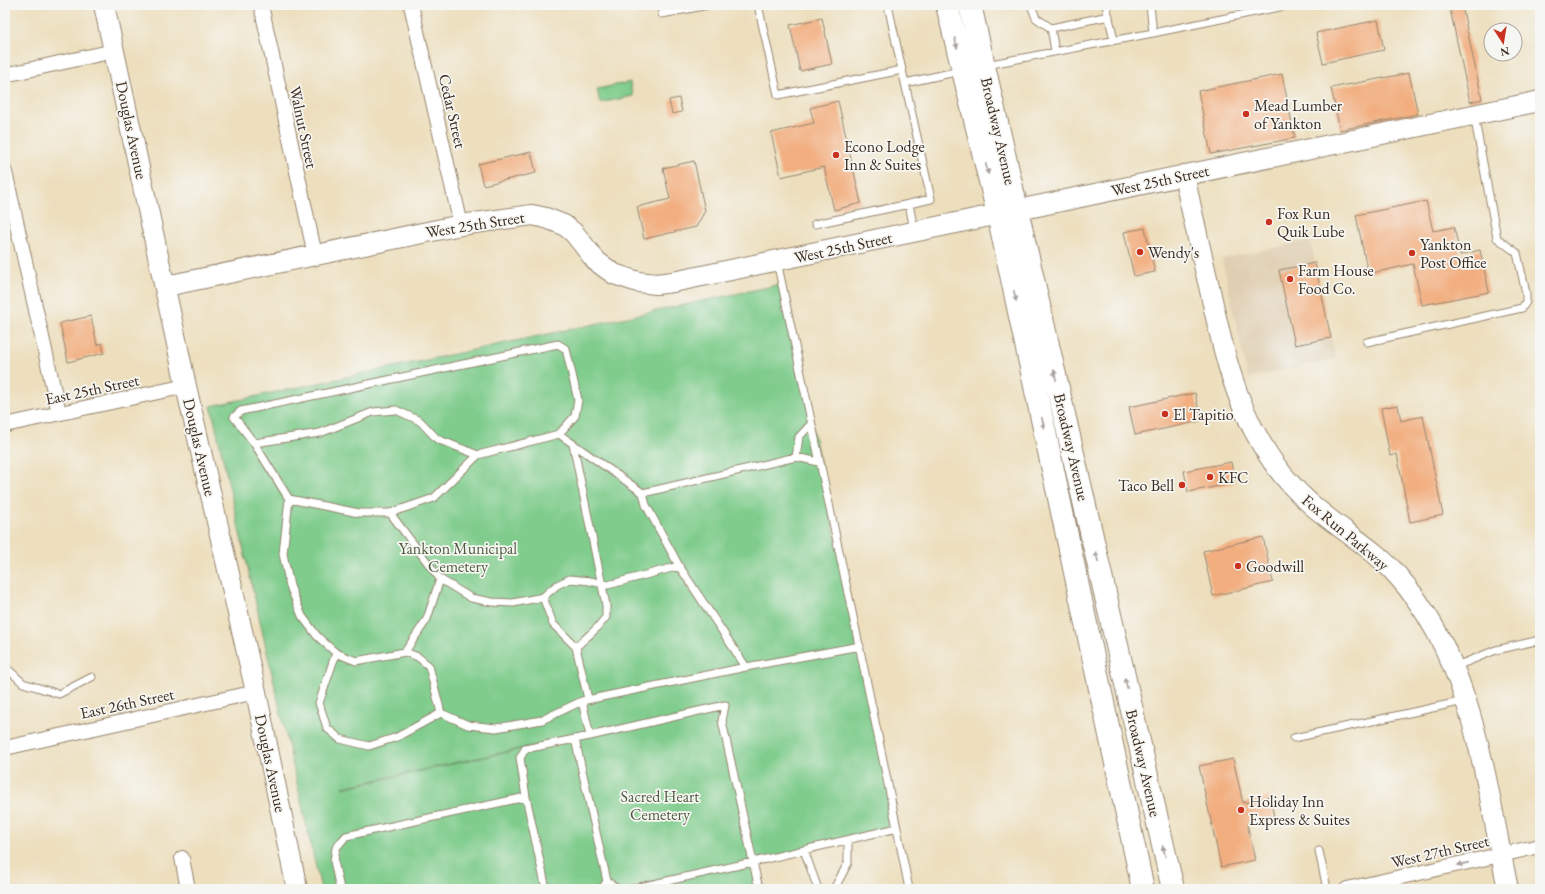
<svg xmlns="http://www.w3.org/2000/svg" width="1545" height="894" font-family="'EB Garamond',serif">
	<rect width="100%" height="100%" fill="#f6f6f2"/>
	<filter id="ink" filterUnits="userSpaceOnUse"><feTurbulence type="fractalNoise" baseFrequency=".025" numOctaves="2"/><feDisplacementMap in="SourceGraphic" scale="8" xChannelSelector="R" yChannelSelector="G"/><feConvolveMatrix kernelMatrix="1 2 1 2 8 2 1 2 1" color-interpolation-filters="sRGB"/></filter>
	<filter id="wash" filterUnits="userSpaceOnUse"><feTurbulence type="fractalNoise" baseFrequency=".012" numOctaves="4" result="noise"/><feDisplacementMap in="SourceGraphic" scale="16" xChannelSelector="R" yChannelSelector="G"/><feGaussianBlur stdDeviation="0.9" result="paint"/><feColorMatrix in="noise" values="0 0 0 0 0 0 0 0 0 0 0 0 0 0 0 0 0 1.4 0 .05"/><feComposite in="paint" operator="in"/></filter>
	<g filter="url(#wash)">
		<rect width="100%" height="100%" fill="#eddfbe"/>
		<path fill="#dfceb1" d="M1310,240l26,119 -88,19 -26,-119z"/>
		<path fill="#7fcc8c" stroke="#5d7b55" fill-rule="evenodd" d="M630,82l3,14 -33,7 -3,-14z
			M782,284l115,544 -139,33 6,28h-443l-110,-483zM612,729l-269,59v-1z"/>
		<g id="blocks">
			<path fill="#f2ae7f" d="M1462,6l20,93 -12,3 -20,-93z
				M822,18l10,46 -32,7 -10,-46z
				M1378,20l6,30 -61,13 -7,-30z
				M1409,73l9,41 -78,16 -9,-42z
				M1282,74l13,64 -84,16 -13,-63z
				M679,98l3,14 -10,2 -3,-14z
				M838,101l23,102 -27,7 -10,-43 -43,10 -10,-44 43,-10 -4,-15z
				M531,152l5,21 -53,12 -5,-21z
				M694,161l11,50 -9,16 -52,12 -7,-32 33,-8 -7,-31z
				M1426,201l7,30 21,-4 6,28 20,-5 9,42 -67,13 -9,-41 -45,10 -12,-59z
				M1145,228l10,44 -21,4 -10,-44z
				M1315,263l16,75 -36,7 -16,-75z
				M91,316l6,29 5,-2 2,10 -36,9 -8,-39z
				M1195,393l6,28 -66,14 -6,-28z
				M1398,405l3,16 22,-5 20,99 -33,7 -13,-68 -7,2 -9,-48z
				M1231,462l4,21 -47,9 -4,-21z
				M1263,537l10,45 -60,14 -10,-45z
				M1233,759l10,44 27,-6 4,20 -27,6 8,37 -34,7 -22,-101z"/>
		</g>
	</g>
	<g filter="url(#ink)">
		<use href="#blocks" fill-opacity="0" stroke="#94846e" stroke-width="1"/>
		<g fill="none" stroke-linecap="round" stroke-linejoin="round">
			<g stroke="#94846e" stroke-width="9">
				<path id="lane" d="M758,5l20,90 124,-25 -14,-65
					M1031,5l5,13 15,10
					M1106,5l8,35
					M662,14l46,-9
					M1153,33l136,-28
					M1055,51l-4,-23 58,-12
					M986,65l167,-32 -3,-28
					M902,70l3,13 55,-12
					M905,83l26,116 -22,5
					M815,224l94,-20 5,26
					M777,261c44,209 91,418 132,628
					M1367,342l155,-34 4,-6v-9l-9,-40 -20,-15 -23,-123
					M559,434l16,-18 3,-16 -12,-51 -8,-5 -317,67 -7,6 20,26 35,56 -6,55 7,32 12,30 15,20 19,17 20,8 49,-9 13,5 11,9 12,47 27,12 28,3 46,-8 40,-19 164,-34
					M254,443l66,-10 53,-21 23,-2 24,11 17,18 41,16 81,-21 84,59 153,-36 23,5
					M573,444l33,161v12l-9,11 -21,19
					M796,457l3,-20 12,-13
					M643,493l3,12 33,61 67,101 114,-21
					M289,499l70,14h31l44,-15 44,-43
					M390,513l50,66 -13,40 -22,33
					M440,579l31,19 21,4 21,1 30,-6 14,-12 13,-6 20,2 18,4 71,-19
					M543,597l10,27 23,23 12,52
					M336,653l-17,50 8,25 13,11 29,7 28,-9 44,-24
					M1454,667l42,-17 44,-10
					M5,668l5,3 13,12 36,11 33,-17
					M582,701l8,35
					M1294,738l170,-37
					M575,739l32,142
					M526,797l-6,-39 5,-9 65,-13 135,-31 -3,16 37,168
					M804,850l14,39
					M1319,851l8,38
					M340,889l-6,-28 2,-13 10,-12 180,-39 20,92
					M602,889l5,-8 10,8
					M631,889l122,-27 144,-34
					M834,889l14,-26v-23"/>
			</g>
			<g stroke="#94846e" stroke-width="16">
				<path id="street" d="M261,5l54,250
					M411,5l50,220
					M5,75l109,-24
					M5,172l54,241
					M5,425l181,-39
					M5,748l251,-56
					M182,858l6,31
					M1347,889l193,-43"/>
			</g>
			<g stroke="#94846e" stroke-width="22">
				<path id="secondary" d="M104,5l82,381 70,306 41,197
					M1184,175c8,37 16,74 25,111 12,54 23,109 52,157 17,30 40,55 67,75 24,19 49,34 69,57 77,87 88,205 111,314
					M166,286l295,-61 71,-10 14,3 18,7 10,8 22,28 18,13 24,8 18,2 17,-2 867,-181"/>
			</g>
			<g stroke="#94846e" stroke-width="24">
				<path id="highway" d="M947,5l51,209 145,675
					M970,5l203,884"/>
			</g>
			<use href="#lane" stroke="#fff" stroke-width="7"/>
			<use href="#street" stroke="#fff" stroke-width="14"/>
			<use href="#secondary" stroke="#fff" stroke-width="20"/>
			<use href="#highway" stroke="#fff" stroke-width="22"/>
		</g>
		<defs><path id="oneway-solid" d="M-6-.8H1V-3.2L6.5 0L1 3.2V.8H-6Z"/></defs>
		<g fill="#a79f9a">
			<use href="#oneway-solid" transform="translate(956 43) rotate(76)"/>
			<use href="#oneway-solid" transform="translate(987 169) rotate(76)"/>
			<use href="#oneway-solid" transform="translate(1015 296) rotate(78)"/>
			<use href="#oneway-solid" transform="translate(1055 375) rotate(-103)"/>
			<use href="#oneway-solid" transform="translate(1043 423) rotate(78)"/>
			<use href="#oneway-solid" transform="translate(1097 557) rotate(-103)"/>
			<use href="#oneway-solid" transform="translate(1126 683) rotate(-103)"/>
			<use href="#oneway-solid" transform="translate(1164 851) rotate(-103)"/>
			<use href="#oneway-solid" transform="translate(1463 864) rotate(167)"/>
		</g>
	</g>
	<g fill="#c8321e" stroke="#f6f6f2" stroke-width="1.5">
		<circle cx="1246" cy="114" r="4"/>
		<circle cx="836" cy="155" r="4"/>
		<circle cx="1269" cy="222" r="4"/>
		<circle cx="1140" cy="252" r="4"/>
		<circle cx="1412" cy="253" r="4"/>
		<circle cx="1290" cy="279" r="4"/>
		<circle cx="1165" cy="414" r="4"/>
		<circle cx="1210" cy="477" r="4"/>
		<circle cx="1182" cy="485" r="4"/>
		<circle cx="1238" cy="566" r="4"/>
		<circle cx="1241" cy="810" r="4"/>
	</g>
	<g text-anchor="middle" stroke-width="3.5" stroke-linejoin="round" paint-order="stroke">
		<g font-size="16" fill="#3b2a1e" stroke="#f6f6f2" text-anchor="start">
			<text x="1254" y="111">Mead Lumber<tspan x="1254" dy="18">of Yankton</tspan></text>
			<text x="844" y="152">Econo Lodge<tspan x="844" dy="18">Inn &amp; Suites</tspan></text>
			<text x="1277" y="219">Fox Run<tspan x="1277" dy="18">Quik Lube</tspan></text>
			<text x="1420" y="250">Yankton<tspan x="1420" dy="18">Post Office</tspan></text>
			<text x="1148" y="258">Wendy's</text>
			<text x="1298" y="276">Farm House<tspan x="1298" dy="18">Food Co.</tspan></text>
			<text x="1173" y="420">El Tapitio</text>
			<text x="1218" y="483">KFC</text>
			<text x="1174" y="491" text-anchor="end">Taco Bell</text>
			<text x="1246" y="572">Goodwill</text>
			<text x="1249" y="807">Holiday Inn<tspan x="1249" dy="18">Express &amp; Suites</tspan></text>
		</g>
		<g font-size="16" fill="#3b2a1e" stroke="#f6f6f2">
			<text transform="translate(453 111) rotate(77)" y="6">Cedar Street</text>
			<text transform="translate(304 127) rotate(78)" y="6">Walnut Street</text>
			<text transform="translate(132 130) rotate(78)" y="6">Douglas Avenue</text>
			<text transform="translate(999 131) rotate(77)" y="6">Broadway Avenue</text>
			<text transform="translate(1160 180) rotate(-12)" y="6">West 25th Street</text>
			<text transform="translate(475 224) rotate(-9)" y="6">West 25th Street</text>
			<text transform="translate(843 247) rotate(-12)" y="6">West 25th Street</text>
			<text transform="translate(92 389) rotate(-12)" y="6">East 25th Street</text>
			<text transform="translate(200 447) rotate(77)" y="6">Douglas Avenue</text>
			<text transform="translate(1072 447) rotate(77)" y="6">Broadway Avenue</text>
			<text transform="translate(1346 532) rotate(40)" y="6">Fox Run Parkway</text>
			<text transform="translate(127 703) rotate(-12)" y="6">East 26th Street</text>
			<text transform="translate(271 763) rotate(78)" y="6">Douglas Avenue</text>
			<text transform="translate(1144 763) rotate(77)" y="6">Broadway Avenue</text>
			<text transform="translate(1440 851) rotate(-13)" y="6">West 27th Street</text>
		</g>
		<g font-size="16" fill="#4f5b3f" stroke="#f6f6f2">
			<text x="458" y="554">Yankton Municipal<tspan x="458" dy="18">Cemetery</tspan></text>
			<text x="660" y="802">Sacred Heart<tspan x="660" dy="18">Cemetery</tspan></text>
		</g>
	</g>
	<rect width="1545" height="894" fill="none" stroke="#f6f6f2" stroke-width="20"/>
	<g transform="translate(1503 42) rotate(168)"><circle r="19" fill="#f6f6f2" stroke="#aba49d"/>
	<path d="M0-3L7 15L0 10L-7 15Z" fill="#c8321e"/>
	<text y="-6" font-size="11" font-weight="bold" text-anchor="middle" fill="#3b2a1e">N</text>
	</g>
</svg>
